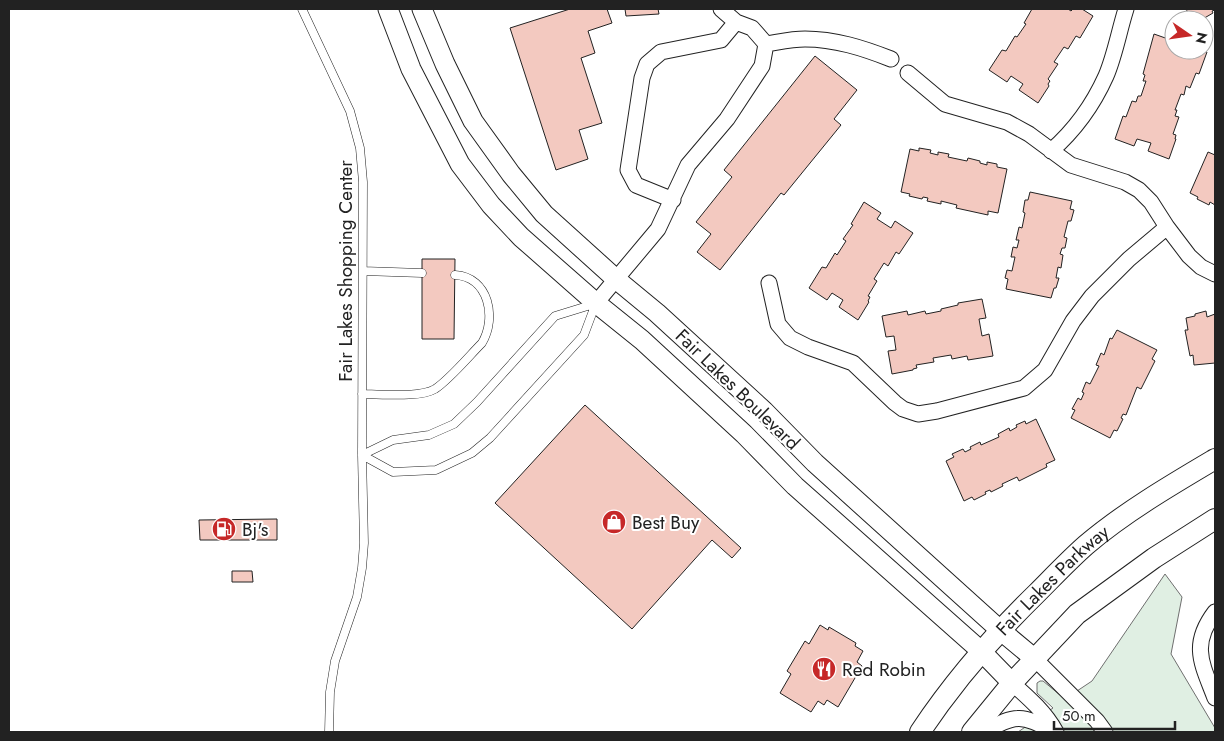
<svg xmlns="http://www.w3.org/2000/svg" width="1224" height="741" font-family="Jost,sans-serif">
	<rect width="100%" height="100%" fill="#fff"/>
	<path fill="#e0efe3" stroke="#6f6f6f" d="M1165,574l17,23 -11,57 44,74v4h-197l35,-24 -16,-15v-10l3,-2h3l22,18 27,-18z"/>
	<path fill="#f3c9c0" stroke="#222" d="M570,9h37l5,14 -24,8 7,22 -14,5 21,65 -23,7 9,29 -32,11 -46,-142z
		M625,9h33l1,5 -33,2z
		M1032,9h36l3,2 2,-2h9l11,7 -13,22 -4,-2 -8,13 -4,-2 -10,15 4,2 -10,15 2,2 -2,3 1,2 -11,17 -19,-13 4,-6 -12,-8 -4,6 -18,-12 13,-20 4,1 9,-15 2,1 9,-13 -2,-1z
		M1186,9h29v1l-3,1 1,2 -12,7h-9z
		M1154,34l17,6 -2,7 5,1v2l12,3 1,-3h15l5,2 -8,22 -3,-1 -6,15 -4,-2 -2,9 -3,-1 -6,16h2l-2,6 4,1 -6,17 3,1 -1,4h1l-7,20 -21,-8 3,-8 -14,-4 -3,7 -19,-7 8,-23 3,1 6,-16 4,1 2,-6h3l5,-15h-3l2,-6 -2,-1z
		M815,56l42,34 -23,29 7,6 -57,70 -3,-2 -61,77 -23,-18 14,-18 -15,-12 36,-45 -8,-7z
		M919,148l12,2 -1,3 8,2v-3l11,2 -1,3 19,4 1,-3 12,3v2l7,2v-3l10,2v3l10,2 -9,44 -10,-2v4l-32,-7 1,-3 -16,-4v3l-14,-3 1,-3 -5,-1 -1,2 -13,-3 1,-2 -9,-2 9,-43 9,2z
		M1208,152l7,3v50l-5,-3 -1,3 -12,-6 1,-2 -8,-4z
		M1030,192l42,9 -2,8 4,1 -3,11h-3l-4,16 3,1 -2,10h-3l-2,6 3,1 -2,13 -3,-1 -2,11h3l-3,10h-2l-3,10 -45,-9 2,-10 -3,-1 2,-8 5,1 3,-14h-4l2,-10 4,1 2,-8h-3l3,-13 3,1 3,-15 -2,-1 2,-12h3z
		M864,202l17,11 -4,6 14,9 4,-7 18,12 -14,21 -3,-2 -8,14 -4,-3 -10,16 3,2 -9,15 2,1 -2,4 1,1 -11,18 -19,-13 4,-7 -11,-7 -5,7 -18,-12 13,-21 4,1 9,-15 2,2 9,-14 -3,-2 10,-14 -2,-1z
		M422,259h33l-1,80h-32z
		M982,299l4,19 -7,1 3,17 7,-2 4,22 -25,4 -1,-4 -15,3 -1,-4 -18,3 1,4 -18,3 1,3 -4,1v1l-21,4 -4,-23 8,-1 -2,-14 -8,1 -4,-21 25,-5 1,4 17,-4 1,3 15,-3v-2l17,-4v-2z
		M1206,311l1,6 8,-3v49l-21,2 -1,-10 -3,1 -5,-26h3l-2,-12 9,-2v-2z
		M1117,330l40,20 -5,9 3,2 -14,28 -4,-2 -11,28 -3,-1 -2,4 2,1 -6,12 -3,-1 -4,8 -39,-20 4,-8 -3,-1 6,-11 3,2 3,-7 -2,-1 4,-10 4,2 9,-18 -3,-1 5,-12 3,2 6,-17 2,1z
		M585,405l156,143 -9,10 -20,-18 -80,89 -137,-126z
		M1036,419l19,41 -9,4 1,3 -28,14 -2,-4 -15,7 1,2 -12,6 -1,-2 -5,2 1,2 -12,6 -2,-3 -8,4 -18,-40 8,-4 -2,-3 11,-5 2,3 6,-3 -1,-2 10,-5 1,3 18,-8 -1,-3 11,-6 1,3 7,-4 -1,-2 9,-4 1,3z
		M277,519v21h-77l-1,-20z
		M232,571h20l1,11h-21z
		M820,625l8,5 1,-3 27,16 -1,3 8,5 -6,11 5,4 -24,41 -11,-7 -3,5 -6,-4 -7,11 -31,-19 11,-19 -4,-3 18,-30 4,3z"/>
	<g fill="none" stroke-linecap="round" stroke-linejoin="round">
		<g stroke="#222" stroke-width="9">
			<path id="service" d="M302,9l48,102 10,37 3,34 -1,273 2,88 -2,25 -5,29 -22,64 -5,31 -1,40
				M363,271l59,2
				M362,394c19,0 58,4 73,-5 15,-10 34,-33 47,-46 15,-25 7,-66 -27,-68
				M362,455l31,17 43,-2 36,-17 18,-15 94,-103 12,-32
				M362,455l31,-15 36,-5 25,-11 23,-22 78,-86 39,-12"/>
		</g>
		<g stroke="#222" stroke-width="17">
			<path id="minor" d="M721,9l15,13 16,6 14,16c13,-2 26,-5 39,-5 30,0 58,9 86,20
				M908,73l37,31 62,18 22,12 42,31 54,17 14,8 12,12 16,25 22,29 12,11 14,7
				M1051,151c24,-21 42,-46 55,-75 9,-21 13,-45 20,-67
				M673,200l-37,-15 -8,-15 14,-92 5,-14 14,-12 60,-12 15,-18
				M769,283l9,41 12,14 18,9 45,16 42,40 8,6 15,5 19,-3 87,-23 21,-18 28,-49 19,-25 37,-37 38,-32
				M596,303l62,-74 30,-64 39,-46 35,-53 4,-22
				M1215,612c-25,33 -13,52 0,86
				M1035,659l62,62 8,11
				M1012,683c17,15 33,29 44,49
				M985,732c32,-20 38,-16 70,0"/>
		</g>
		<g stroke="#222" stroke-width="21">
			<path id="tertiary" d="M388,9l23,60 49,95 31,41 30,32 75,66 46,37 102,94 51,52 186,165 31,32
				M422,9l23,55 28,57 38,53 33,40 73,66 40,33 107,98 51,52 185,167 35,29"/>
		</g>
		<g stroke="#222" stroke-width="22">
			<g id="secondary">
				<path id="s1" d="M920,732c34,-51 73,-96 117,-139 16,-16 32,-33 49,-48 39,-33 85,-60 129,-86"/>
				<path d="M972,732l40,-49 65,-69 77,-56 61,-39"/>
			</g>
		</g>
		<use href="#service" stroke="#fff" stroke-width="8"/>
		<use href="#minor" stroke="#fff" stroke-width="15"/>
		<use href="#tertiary" stroke="#fff" stroke-width="19"/>
		<use href="#secondary" stroke="#fff" stroke-width="20"/>
	</g>
	<defs>
		<g id="shop-disc" transform="scale(1.25)"><circle r="9.5" fill="#c62828" stroke="#fff"/><path d="M-5-2.5h2.3a2.7 3.5 0 0 1 5.4 0H5L5.5 6h-11ZM-1.5-2.5h3a1.5 2.3 0 0 0-3 0Z" fill="#fff"/></g>
		<g id="fuel-disc" transform="scale(1.25)"><circle r="9.5" fill="#c62828" stroke="#fff"/><path d="M-5.5-6h7V0h2V4h1.3V-2.5L3-4.5l.8-.8L6-3V5H2.5V1h-1V6h-7ZM-4.2-4.7v3.2H.2V-4.7Z" fill="#fff"/></g>
		<g id="restaurant-disc" transform="scale(1.25)"><circle r="9.5" fill="#c62828" stroke="#fff"/><path d="M-5-6h1v4h1v-4h1v4h1v-4h1v5L-1.5 .5V6h-2V.5L-5-1ZM5-6V6H3V1.5H1.5Q1.5-4 5-6Z" fill="#fff"/></g>
	</defs>
	<g fill-rule="evenodd">
		<use href="#shop-disc" x="614" y="522"/>
		<use href="#fuel-disc" x="224" y="529"/>
		<use href="#restaurant-disc" x="824" y="669"/>
	</g>
	<g text-anchor="middle" stroke-width="4" stroke-linejoin="round" paint-order="stroke">
		<g font-size="19" fill="#222" stroke="#fff">
			<text transform="translate(345 271) rotate(-90)" y="7">Fair Lakes Shopping Center</text>
			<text transform="translate(738 389) rotate(44)" y="7">Fair Lakes Boulevard</text>
			<text dy="7" stroke="none"><textPath href="#s1" startOffset="202">Fair Lakes Parkway</textPath></text>
		</g>
		<g font-size="19" fill="#222" stroke="#fff" text-anchor="start">
			<text x="632" y="529">Best Buy</text>
			<text x="242" y="536">Bj's</text>
			<text x="842" y="676">Red Robin</text>
		</g>
	</g>
	<rect width="1224" height="741" fill="none" stroke="#222222" stroke-width="20"/>
	<g transform="translate(1189 35) rotate(103)"><circle r="24" fill="#ffffff" stroke="#a7a7a7"/>
	<path d="M0-4L9 19L0 12L-9 19Z" fill="#c62828"/>
	<text y="-8" font-size="14" font-weight="bold" text-anchor="middle" fill="#222222">N</text>
	</g>
	<path d="M1054 721v8h121v-8" fill="none" stroke="#222222" stroke-width="2.5"/>
	<text x="1062" y="721" font-size="15" fill="#222222" stroke="#ffffff" stroke-width="4" paint-order="stroke">50 m</text>
</svg>
